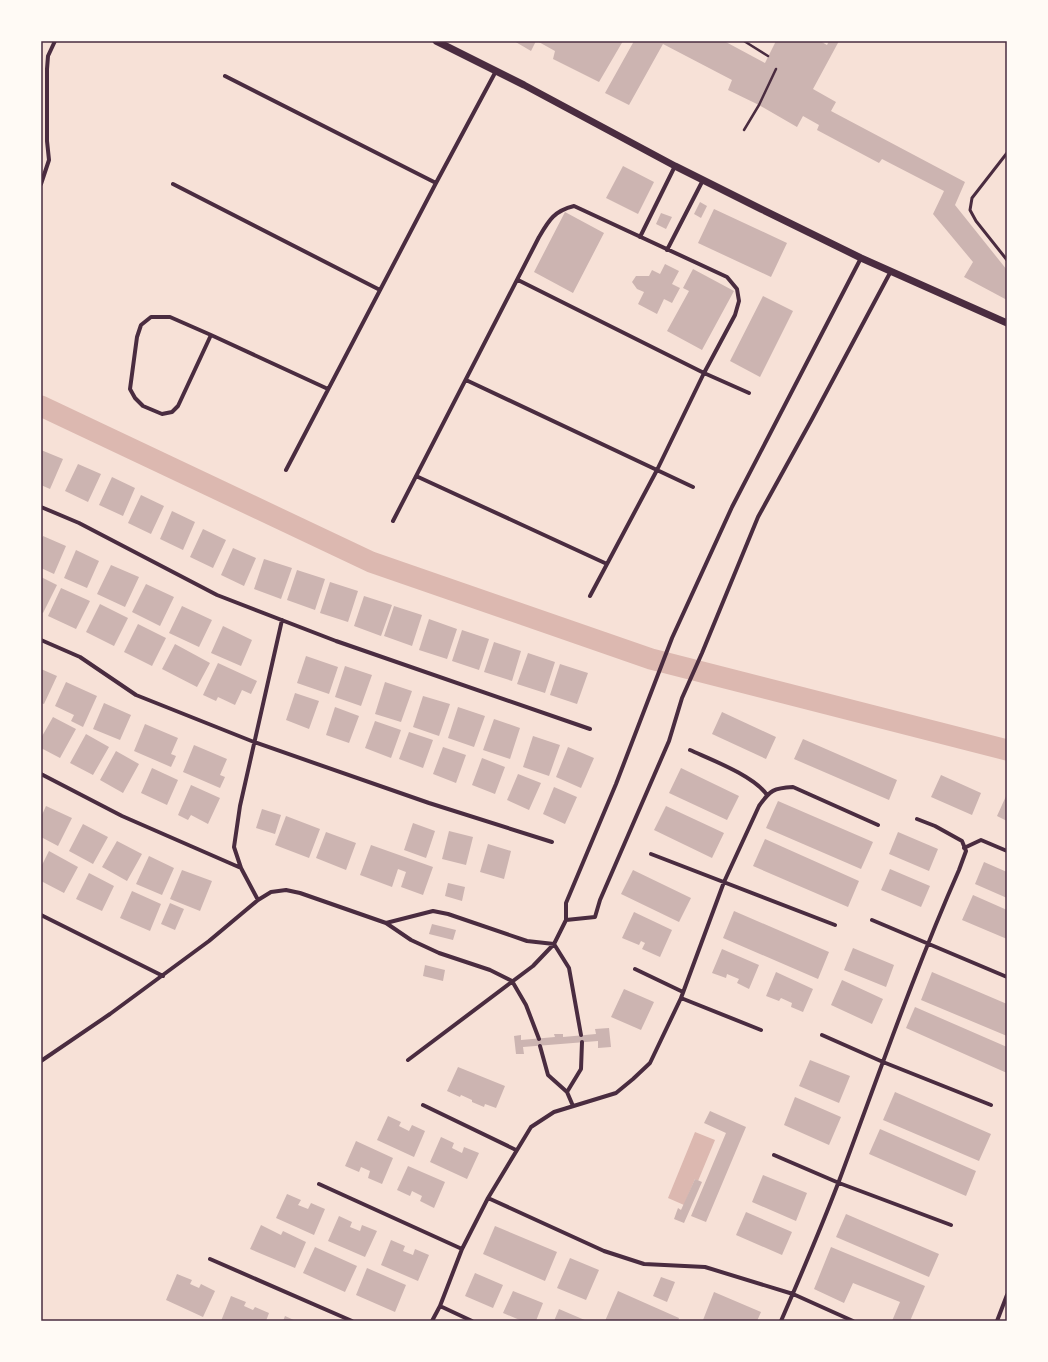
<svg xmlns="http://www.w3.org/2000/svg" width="1048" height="1362" font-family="Karla,sans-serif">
	<rect width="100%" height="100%" fill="#f7e1d7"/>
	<path fill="#dcb8b0" d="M695,1132l20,8 -17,41 -3,-2 -11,26 -16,-7z"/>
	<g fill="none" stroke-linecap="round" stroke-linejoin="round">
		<path stroke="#dcb8b0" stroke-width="21" d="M41,406l330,156 280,97 356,91"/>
	</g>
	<path fill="#ccb4b1" d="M514,41h22l-5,10z
		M537,41h86l-24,41 -46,-23 2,-8z
		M634,41h90l41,22 11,-22h44l7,4 2,-4h10l-26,48 23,13 -5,9 134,71 -10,23 52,65v30l-43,-23 9,-15 -40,-48 11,-23 -62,-32 -3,4 -62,-33 2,-5 -16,-9 -6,11 -38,-22 -31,-15 4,-10 -69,-36 -34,61 -24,-12z
		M623,166l31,16 -16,32 -32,-16z
		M700,202l7,4 -6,12 -7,-4z
		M714,209l73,34 -16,34 -73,-34z
		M565,212l39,21 -31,60 -39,-21z
		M661,213l11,4 -6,12 -10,-5z
		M665,264l14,7 -7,13 8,4 -8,15 -8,-4 -7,15 -19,-10 6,-12 -7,-3 -5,-7 4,-6h13l3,-6 8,4z
		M693,269l41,22 -32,59 -35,-19 22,-40 -6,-3z
		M763,296l30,15 -33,66 -30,-16z
		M41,450l22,9 -13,30 -9,-4z
		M78,464l23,10 -13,28 -23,-11z
		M112,477l23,11 -12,28 -24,-11z
		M141,495l23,11 -13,28 -23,-11z
		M172,511l23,11 -12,28 -23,-11z
		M203,529l23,11 -13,28 -23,-11z
		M43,536l23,10 -12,28 -13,-6v-28z
		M233,548l23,10 -12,28 -23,-11z
		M76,550l23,11 -12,27 -23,-10z
		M264,559l28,9 -11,31 -27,-10z
		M111,565l28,12 -14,30 -28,-13z
		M297,570l28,9 -10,31 -28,-10z
		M41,577l16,8 -14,28 -2,-1z
		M330,582l28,9 -10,31 -28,-9z
		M146,584l28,13 -14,29 -28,-14z
		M61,588l29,13 -14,28 -28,-13z
		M364,596l28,9 -11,31 -27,-10z
		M100,604l28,14 -14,28 -28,-14z
		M182,606l30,14 -13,27 -30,-14z
		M394,606l28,9 -10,31 -28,-10z
		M429,619l28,10 -10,30 -28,-9z
		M138,624l28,14 -14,28 -28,-14z
		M223,626l29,14 -11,26 -30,-13z
		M462,630l27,9 -10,31 -27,-9z
		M494,642l27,9 -9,30 -28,-9z
		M175,644l35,19 -13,24 -35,-18z
		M528,653l27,9 -10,31 -28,-9z
		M306,656l32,11 -9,27 -32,-11z
		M218,663l39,18 -6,13 -9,-4 -7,15 -17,-8 -2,4 -13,-6z
		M560,664l28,9 -11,31 -27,-9z
		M345,666l27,9 -11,31 -26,-9z
		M41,669l16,7 -13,28 -3,-1z
		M66,682l31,14 -14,31 -12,-6 3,-6 -19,-9z
		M385,682l27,9 -11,31 -26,-8z
		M295,693l24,8 -10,28 -23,-9z
		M423,696l27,8 -11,32 -26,-9z
		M104,703l27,12 -11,25 -27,-11z
		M335,707l24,9 -10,27 -23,-8z
		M458,707l27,9 -11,31 -26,-9z
		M722,712l54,25 -10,22 -54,-25z
		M53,717l23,12 -16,29 -19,-10v-10z
		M494,719l26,9 -10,31 -27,-9z
		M375,721l26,9 -10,28 -26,-10z
		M145,724l33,14 -7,16 5,2 -5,11 -37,-16z
		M409,732l24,8 -10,28 -24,-9z
		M86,734l23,13 -16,28 -23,-12z
		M533,736l27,9 -11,31 -26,-9z
		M803,739l94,41 -8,20 -95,-41z
		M194,745l33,14 -7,16 5,2 -5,11 -37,-16z
		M443,747l23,8 -10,28 -23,-9z
		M568,747l26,11 -13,30 -25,-11z
		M116,751l23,13 -16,29 -23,-13z
		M482,758l23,9 -10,27 -23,-9z
		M152,768l26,12 -11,25 -26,-12z
		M681,768l58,28 -12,24 -58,-27z
		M518,774l23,9 -12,27 -22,-10z
		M941,775l40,18 -9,22 -41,-18z
		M191,785l29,13 -12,26 -17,-9 -3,5 -10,-5z
		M554,787l23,10 -12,27 -22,-10z
		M1007,794v27l-10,-5z
		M778,801l95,41 -12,27 -95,-41z
		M46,806l26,12 -14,28 -17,-9v-20z
		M666,806l58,27 -12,25 -58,-28z
		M262,809l19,6 -6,19 -19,-6z
		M286,816l34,13 -11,29 -34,-13z
		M413,823l22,8 -9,27 -22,-8z
		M83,824l25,13 -15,27 -24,-13z
		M449,831l24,6 -7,28 -24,-6z
		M326,832l30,11 -10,27 -30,-12z
		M898,832l40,17 -9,22 -40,-17z
		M765,839l94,42 -11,26 -95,-41z
		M117,841l25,13 -15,27 -25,-14z
		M488,844l23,7 -7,28 -24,-7z
		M371,845l62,22 -10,28 -22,-8 5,-15 -8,-3 -6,18 -32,-12z
		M49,851l29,16 -14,26 -23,-12v-14z
		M149,856l25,12 -12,27 -26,-11z
		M984,862l23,10v26l-32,-14z
		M890,869l40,17 -9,21 -40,-17z
		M182,870l30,11 -12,30 -30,-12z
		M633,870l58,28 -12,24 -58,-28z
		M89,873l25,13 -12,25 -26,-12z
		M448,883l17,4 -3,14 -17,-5z
		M132,891l29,13 -11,27 -30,-13z
		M973,895l34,15v29l-45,-19z
		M170,903l14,6 -9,21 -14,-6z
		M734,911l95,41 -11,27 -95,-41z
		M634,912l38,18 -12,27 -18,-8 3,-6 -4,-2 -2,4 -17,-7z
		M432,924l24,6 -3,10 -24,-6z
		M853,948l41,17 -8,22 -42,-17z
		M722,949l37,16 -10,24 -12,-6 2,-4 -12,-5 -1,4 -14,-5z
		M425,965l20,5 -2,11 -20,-5z
		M776,972l37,17 -10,23 -12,-5 1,-4 -11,-5 -2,3 -13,-5z
		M932,972l75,32v32l-86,-36z
		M842,980l41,19 -11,25 -41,-19z
		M624,989l30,13 -13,28 -30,-13z
		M915,1007l92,40v26l-101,-45z
		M609,1028l2,19 -13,1v-7l-75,6 1,7h-8l-2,-18 7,-1v5l34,-3 -1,-3h9v3l33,-3 -1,-5z
		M810,1060l40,16 -11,27 -40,-17z
		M458,1067l47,19 -9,22 -11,-4 -1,3 -12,-5v-2l-11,-5 -1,2 -13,-6z
		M895,1092l96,42 -12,27 -96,-41z
		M795,1097l46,20 -12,28 -45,-20z
		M710,1111l36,16 -40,95 -15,-6 35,-83 -22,-10z
		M388,1116l13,6 -2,4 10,5 3,-6 13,6 -11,26 -37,-17z
		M880,1129l96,42 -10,25 -97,-42z
		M441,1137l13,6 -2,5 10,5 2,-6 15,6 -12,26 -37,-17z
		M356,1141l37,17 -11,26 -14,-6 2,-7 -9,-4 -2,5 -14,-6z
		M408,1166l37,16 -11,26 -14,-7 2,-5 -10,-5 -2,5 -13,-6z
		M763,1175l44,18 -11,28 -44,-19z
		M695,1179l7,3 -18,41 -10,-4 4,-11 3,2z
		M287,1194l14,6 -3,5 10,4 3,-6 14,6 -11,26 -38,-17z
		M746,1212l46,20 -10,23 -46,-20z
		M846,1214l93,40 -10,23 -93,-40z
		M339,1216l13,6 -2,5 10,4 2,-6 15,6 -12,26 -37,-16z
		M261,1225l20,10 2,-4 23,11 -11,26 -45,-19z
		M495,1226l62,26 -12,29 -62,-27z
		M391,1240l14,6 -2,5 10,4 2,-6 14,6 -11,26 -37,-16z
		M315,1247l42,19 -12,26 -42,-19z
		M831,1247l94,39 -15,35h-18l8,-19 -47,-19 -9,20 -30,-14z
		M570,1258l29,12 -13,30 -29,-12z
		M367,1268l39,17 -11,27 -39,-17z
		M475,1273l28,12 -10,23 -28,-12z
		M177,1274l15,6 -2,4 9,4 2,-4 14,7 -12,26 -37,-17z
		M661,1277l14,5 -8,20 -14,-6z
		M513,1291l30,12 -7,18h-14l-19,-8z
		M618,1291l61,27 -1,3h-73z
		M714,1292l47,20 -4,9h-51l-3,-1z
		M231,1296l15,6 -2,4 9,4 2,-3 14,6 -3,8h-45z
		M559,1309l28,12h-33z
		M285,1316l11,5h-13z"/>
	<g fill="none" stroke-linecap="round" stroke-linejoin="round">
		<path stroke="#4a2c40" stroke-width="2.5" d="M744,41l24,15
			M744,130l15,-25 17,-36"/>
		<path stroke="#4a2c40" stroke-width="3" d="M1007,153l-35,45 -2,12 6,11 31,39"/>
		<path stroke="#4a2c40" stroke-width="4" d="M225,76l211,107
			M41,184l8,-24 -2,-19v-72l1,-13 7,-15
			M173,184l207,106
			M640,237l35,-71
			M667,250l36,-70
			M211,335l-33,71 -6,6 -10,2 -19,-8 -8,-8 -5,-9 7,-52 4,-12 10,-8h19l41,18 117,54
			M466,380l227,107
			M286,470l150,-287 60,-112
			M416,476l191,88
			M41,507l38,16 138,72 119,46 254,88
			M393,521l146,-284c10,-17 15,-26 35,-31l153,71 10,12 2,12 -4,14 -31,58 -186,-93
			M590,596l67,-126 47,-97 45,20
			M41,640l39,17 56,38 118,47 175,61 123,39
			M690,750c22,10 64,26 77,45
			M41,774l81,42 119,52
			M964,848l17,-8 26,11
			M651,854l184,71
			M258,900l-17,-32 -7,-21 6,-41 42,-186
			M41,915l122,61
			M566,920l29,-3 5,-17 69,-159 13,-43 20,-45 56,-136 54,-98 79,-148
			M872,920l135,57
			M635,969l48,23
			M681,998l43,-116 35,-76c11,-16 15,-18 34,-19l85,38
			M822,1035l61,27 108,43
			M539,1039l-13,-34 -14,-24 -22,-11 -51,-17 -28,-13 -25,-17 47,-12 15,3 79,27 27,3 15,24 12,67
			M540,1046l8,29 19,17 14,-23 1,-27
			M408,1060l125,-94 21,-22 12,-24v-17l50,-119 56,-146 60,-131 129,-249
			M41,1061l69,-47 99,-73 49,-41 13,-8 15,-2 14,3 86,30
			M567,1092l6,14
			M423,1105l93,45
			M774,1155l65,28 112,42
			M319,1184l143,65
			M488,1198l116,53 40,13 61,3 88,27 60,27
			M210,1259l142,62
			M440,1306l32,15
			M432,1321l8,-15 22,-57 26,-51 43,-71 23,-15 62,-19 17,-14 17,-16 31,-65 80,32
			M781,1321c20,-46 40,-93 58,-140 39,-104 75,-209 120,-311l7,-19 -4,-10 -27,-15 -18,-7
			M997,1321l10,-26"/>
		<path stroke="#4a2c40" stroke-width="7" d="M436,41l88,44 151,81 86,43 100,49 146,65"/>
	</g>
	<rect width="1048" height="1362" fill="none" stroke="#fffaf5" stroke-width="84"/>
	<rect x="42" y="42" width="964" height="1278" fill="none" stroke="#4a2c40" stroke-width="1.5"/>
</svg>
